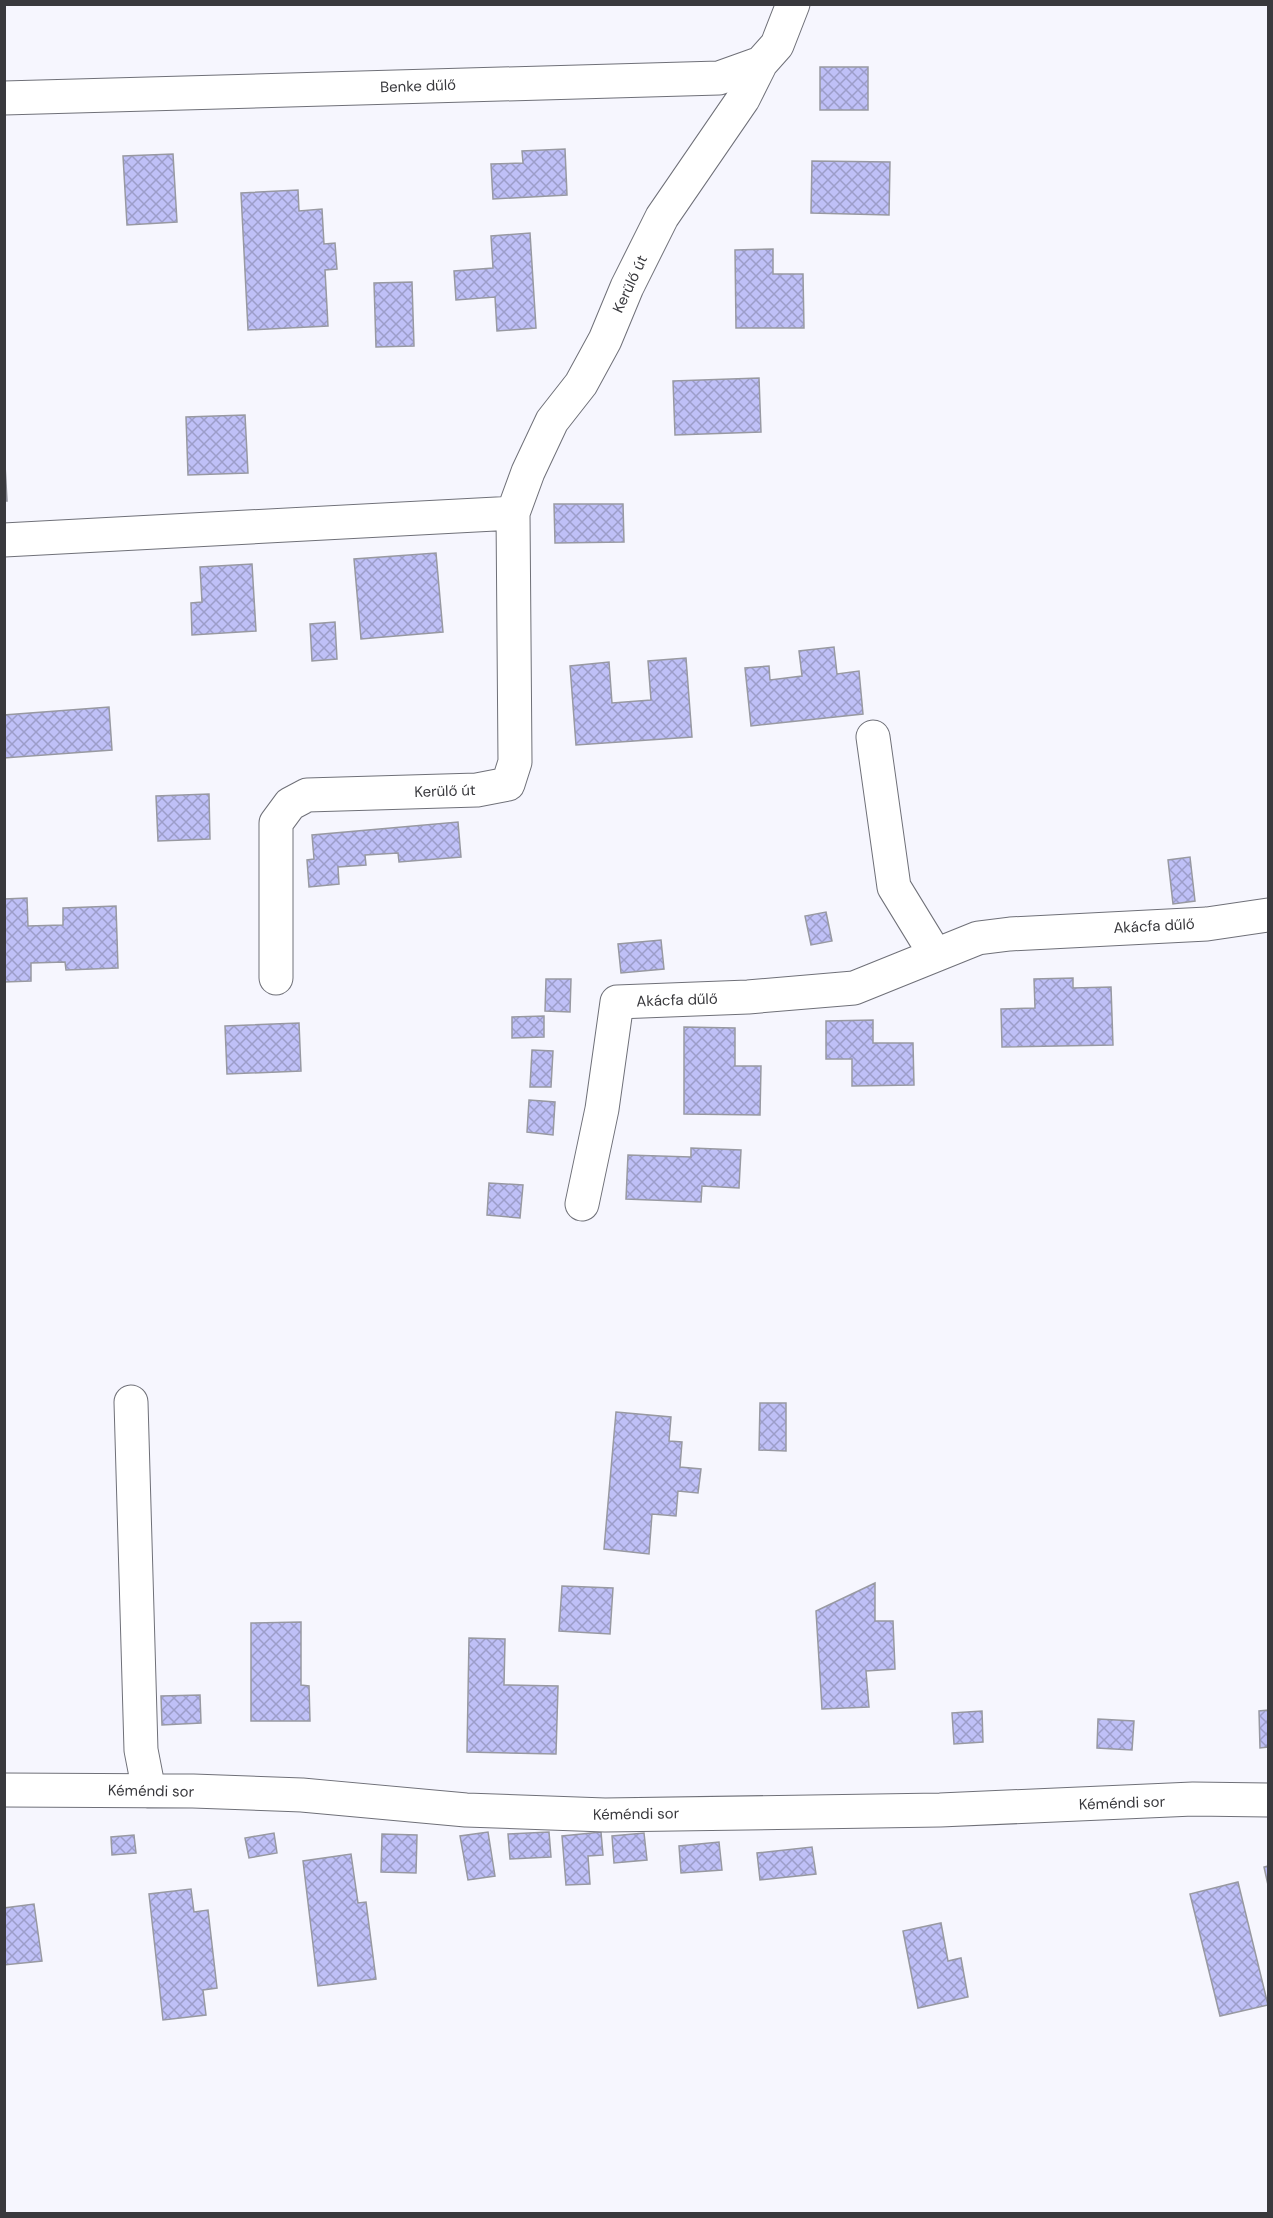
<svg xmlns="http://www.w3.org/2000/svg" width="1273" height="2218" font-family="'DM Sans',sans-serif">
	<defs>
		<pattern id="building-cross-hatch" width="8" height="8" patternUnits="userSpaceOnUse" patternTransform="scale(1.5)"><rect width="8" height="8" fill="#bfc0f7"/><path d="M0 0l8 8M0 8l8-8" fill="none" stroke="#9c9dc9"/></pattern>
	</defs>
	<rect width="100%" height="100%" fill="#f6f6fe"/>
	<path fill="url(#building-cross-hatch)" stroke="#9899a1" stroke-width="1.5" d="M820,67h48v43h-48z
		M565,149l2,46 -74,4 -2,-35 32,-1 -1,-12z
		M173,154l4,68 -50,3 -4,-69z
		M812,161l78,1 -1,53 -78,-2z
		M298,190l1,21 23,-2 2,35 11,-1 2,26 -12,1 3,56 -80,4 -7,-137z
		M530,233l6,95 -39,3 -2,-34 -39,3 -2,-29 39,-3 -2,-32z
		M773,249v25h30l1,54h-68l-1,-78z
		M412,282l2,64 -38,1 -2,-64z
		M759,378l2,54 -86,3 -2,-54z
		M245,415l3,58 -60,2 -2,-58z
		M4,446l3,55h-3z
		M554,504h69l1,38 -69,1z
		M436,553l7,79 -82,7 -7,-80z
		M252,564l4,67 -64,4 -1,-32 11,-1 -2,-35z
		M335,622l2,37 -25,2 -2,-37z
		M834,647l3,27 22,-3 4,43 -112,12 -6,-58 24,-2 1,14 32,-4 -3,-25z
		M686,658l6,79 -116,8 -6,-79 39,-4 3,41 39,-3 -3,-39z
		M109,707l3,43 -108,8v-43z
		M209,794l1,45 -52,2 -2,-45z
		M458,822l3,35 -62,5 -1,-9 -33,2 1,10 -28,2 1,17 -30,3 -2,-27 7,-1 -2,-24z
		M1190,857l5,44 -22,3 -5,-44z
		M27,898l1,28 35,-1v-17l53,-2 2,62 -52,2 -1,-8 -34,1v18l-27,1v-83z
		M826,912l6,29 -21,4 -6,-29z
		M661,940l3,29 -43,4 -3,-29z
		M1073,978v10l38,-1 2,58 -111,2 -1,-38 34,-1 -1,-29z
		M546,979h25l-1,33 -25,-1z
		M544,1016v21l-32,1v-21z
		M873,1020v23h40l1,42 -62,1v-27h-26v-38z
		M299,1023l2,48 -74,3 -2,-48z
		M684,1027l51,1v38h26l-1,49 -76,-1z
		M532,1050l21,1 -2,36h-21z
		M529,1100l26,2 -2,33 -26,-3z
		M691,1148l50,2 -2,38 -37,-2 -1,16 -75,-3 2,-44 63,2z
		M489,1183l34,2 -3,33 -33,-3z
		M760,1403h26v48l-27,-1z
		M616,1412l55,5 -2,24 13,1 -2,25 21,2 -3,24 -20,-2 -2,25 -24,-2 -3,40 -45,-5z
		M875,1583v38h18l2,48 -29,2 3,36 -47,2 -6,-98z
		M562,1586l51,2 -3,46 -51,-3z
		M301,1622v63l8,1 1,35h-59v-98z
		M469,1638l36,1 -1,46 54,1 -2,68 -89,-2z
		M200,1695l1,28 -39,2 -1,-29z
		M1268,1710v37l-8,1 -1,-37z
		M982,1711l1,31 -29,2 -2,-31z
		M1098,1719l36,2 -2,29 -35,-2z
		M488,1832l7,44 -27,4 -8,-44z
		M549,1832l2,25 -41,2 -2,-25z
		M601,1832l2,23 -15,1 2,28 -24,1 -4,-49z
		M274,1833l3,20 -28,5 -4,-20z
		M644,1833l3,27 -33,3 -2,-27z
		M382,1834l35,1 -1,38 -35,-1z
		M134,1835l2,18 -24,2 -1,-18z
		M719,1842l3,28 -41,3 -2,-27z
		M812,1847l4,27 -56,6 -3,-27z
		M351,1854l7,49 8,-1 10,77 -58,7 -15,-125z
		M1268,1866v19l-4,-18z
		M1238,1882l30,123 -48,11 -30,-122z
		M191,1889l3,23 14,-2 9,78 -14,2 3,25 -43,5 -14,-126z
		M34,1904l8,57 -38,4v-57z
		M941,1923l7,38 13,-3 7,39 -50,11 -15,-77z"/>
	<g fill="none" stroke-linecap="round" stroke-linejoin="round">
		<g stroke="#6f7078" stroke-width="35">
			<path id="minor" d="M4,98l715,-20 42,-15 16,-18 16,-41
				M4,540l509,-27
				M873,737l21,150 41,67
				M276,978v-155l14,-19 17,-9 170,-5 31,-6 7,-22 -2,-249 15,-41 24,-51 29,-37 24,-44 22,-53 35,-70 81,-118 18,-36
				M582,1204l20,-95 15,-107 131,-5 106,-9 124,-50 32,-4 197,-10 61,-9
				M131,1402l10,348 8,41
				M4,1790l189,1 109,4 164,15 139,5 335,-5 253,-11 75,1"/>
		</g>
		<use href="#minor" stroke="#fff" stroke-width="33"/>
	</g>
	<g text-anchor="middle" stroke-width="6" stroke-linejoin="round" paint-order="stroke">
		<g font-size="15" fill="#39393d" stroke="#fff">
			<text transform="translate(418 86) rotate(-2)" y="5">Benke dűlő</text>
			<text transform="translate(630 284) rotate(-65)" y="5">Kerülő út</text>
			<text transform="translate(445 791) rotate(-2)" y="5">Kerülő út</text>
			<text transform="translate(1154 926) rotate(-3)" y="5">Akácfa dűlő</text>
			<text transform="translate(677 1000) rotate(-2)" y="5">Akácfa dűlő</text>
			<text transform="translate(151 1791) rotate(1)" y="5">Kéméndi sor</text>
			<text transform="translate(1122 1803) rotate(-2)" y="5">Kéméndi sor</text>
			<text transform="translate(636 1814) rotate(-1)" y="5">Kéméndi sor</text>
		</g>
	</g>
	<rect width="1273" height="2218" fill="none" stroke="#39393d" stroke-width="12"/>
</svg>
